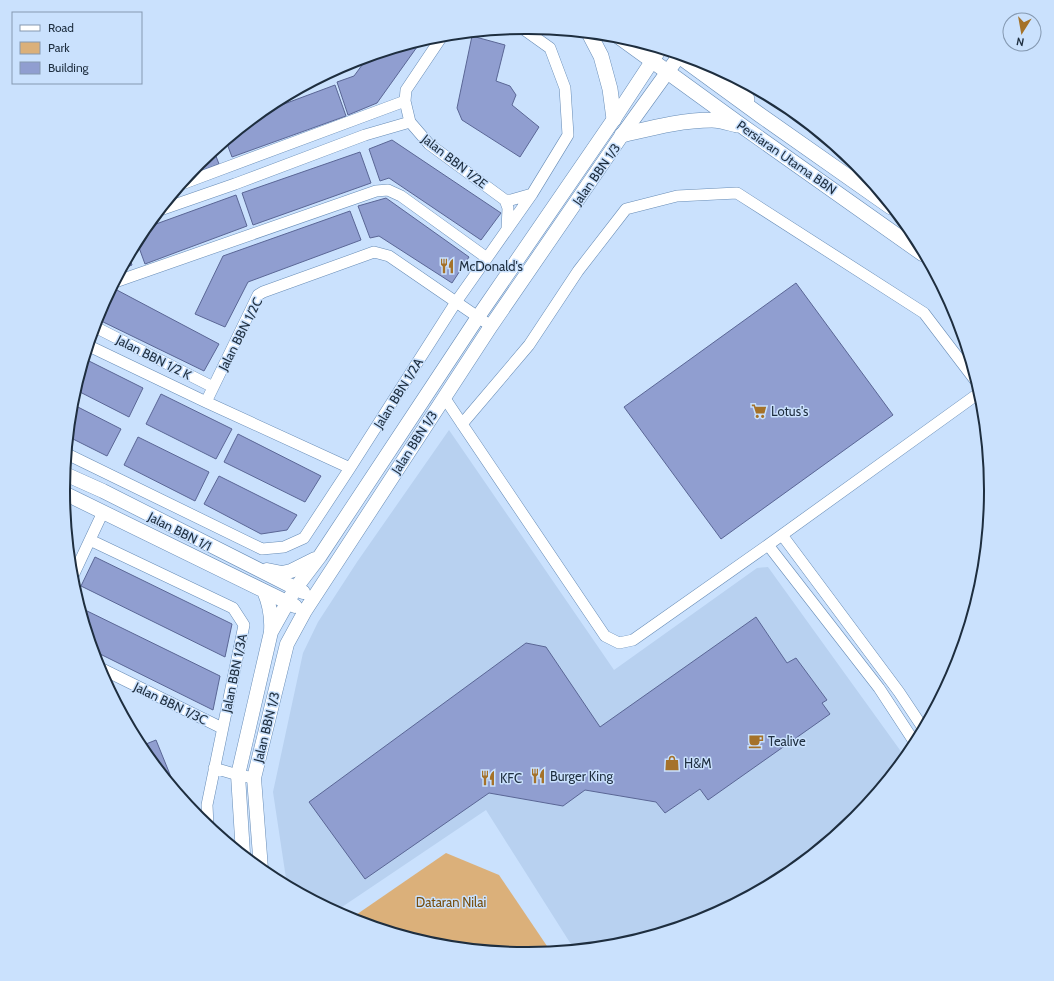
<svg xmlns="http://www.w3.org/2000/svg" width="1054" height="981" font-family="Cabin,sans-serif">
	<rect width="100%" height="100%" fill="#cae1fd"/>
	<path fill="#b8d1f0" d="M449,430l165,240 143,-102 11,-1 137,190 -50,61 -71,58 -80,43 -87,26 -43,4 -88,-139 -150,101 -49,-26 -14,-93 30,-139 15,-31 39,-60z"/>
	<path fill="#dbb07a" d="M446,853l53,22 52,77 -24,2 -91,-9 -86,-26z"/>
	<path fill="#909ed0" stroke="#5a6695" d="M472,36l33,9 -9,36 14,5 6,9 -4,10 27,22 -19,30 -58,-37 -5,-12z
		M422,40l-45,63 -29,12 -11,-33 17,-6 14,-19z
		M335,85l11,31 -114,41 -6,-16 34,-28z
		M392,140l109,73 -20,27 -92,-62 -9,3 -11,-32z
		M214,151l5,13 -31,12 11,-13z
		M360,152l11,31 -118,42 -11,-32z
		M236,195l11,31 -102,38 -8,-22 8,-14z
		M386,198l83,59 -17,26 -73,-47 -9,2 -12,-32z
		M350,211l11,29 -113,42 -23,45 -30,-13 28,-58z
		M129,257l3,8 -10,4z
		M796,283l97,132 -172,124 -97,-132z
		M115,289l104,55 -15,27 -107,-52 2,-6 11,-22z
		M85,359l58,29 -14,29 -53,-27z
		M161,394l71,35 -16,30 -70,-35z
		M72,404l49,25 -14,27 -38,-19z
		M238,434l83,42 -16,26 -81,-40z
		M138,437l71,35 -14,29 -71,-36z
		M219,476l78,39 -10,15 -26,4 -57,-30z
		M95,557l137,67 -7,33 -144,-71z
		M81,608l139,68 -7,34 -119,-59z
		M756,617l31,46 9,-5 31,42 -5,3 8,11 -122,86 -8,-11 -35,24 -9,-11 -71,-12 -22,16 -74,-13 -124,86 -56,-77 217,-159 20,4 54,80z
		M156,740l15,37 -4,1 -26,-32z"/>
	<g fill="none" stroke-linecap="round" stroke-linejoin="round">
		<g stroke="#678cb6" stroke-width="12">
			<path id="minor" d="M443,35l-37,55 -1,11 5,21 19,22 76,56h6l21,-6
				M182,184l223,-83
				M505,200l3,8 -1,21
				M160,210l75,-26 130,-49 45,-13
				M115,282l261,-91 12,-1 13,6 86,62
				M95,327l118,60
				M89,346l117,56 144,66
				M444,397l18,27 143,212 14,7 14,-3 135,-95 211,-152
				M206,402l52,-107 5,-3 111,-40 15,4 102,70
				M462,424l67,-79 49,-74 48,-62 51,-13 60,-3 187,120 51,67
				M67,454l195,95 22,-2 20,-9 46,-70 106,-166 50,-71 26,-37 36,-59 -3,-47 -15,-40 -28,-20
				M782,535l117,157 24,36
				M90,540l143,68 11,17 -37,180 1,21
				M768,545l111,143 36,55
				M72,578l31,-66
				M98,667l124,61
				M214,768l24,7 16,3"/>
		</g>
		<g stroke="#678cb6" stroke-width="15">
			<path id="tertiary" d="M65,474l38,17 200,101
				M64,493l231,113
				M267,570l15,3 9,-2 24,-12
				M264,591c6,14 8,25 7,40
				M243,854l-5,-79 33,-143 24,-43 25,-33 158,-239 136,-198 46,-70
				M261,869l-7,-91 33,-134 18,-33 186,-285 131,-191 57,-79"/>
		</g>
		<g stroke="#678cb6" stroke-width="16">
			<path id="secondary" d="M589,33l12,23 9,33 4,30
				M618,36l124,90 181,128
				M675,53l85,62 131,92
				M727,75l20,24
				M622,135c30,-7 59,-15 90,-15 8,0 17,3 25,5"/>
		</g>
		<use href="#minor" stroke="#fff" stroke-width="11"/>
		<use href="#tertiary" stroke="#fff" stroke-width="14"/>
		<use href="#secondary" stroke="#fff" stroke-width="15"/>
	</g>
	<defs>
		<g id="restaurant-bare" transform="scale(1.2)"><path d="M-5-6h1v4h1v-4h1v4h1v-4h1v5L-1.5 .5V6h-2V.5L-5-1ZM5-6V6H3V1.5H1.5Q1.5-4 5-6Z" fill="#a57229" stroke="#cae1fd" stroke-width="2.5" paint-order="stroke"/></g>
		<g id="supermarket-bare" transform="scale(1.2)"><path d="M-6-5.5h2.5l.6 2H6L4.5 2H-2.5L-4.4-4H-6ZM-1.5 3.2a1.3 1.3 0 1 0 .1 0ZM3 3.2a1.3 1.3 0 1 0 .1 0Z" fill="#a57229" stroke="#cae1fd" stroke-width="2.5" paint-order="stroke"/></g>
		<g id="cafe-bare" transform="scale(1.2)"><path d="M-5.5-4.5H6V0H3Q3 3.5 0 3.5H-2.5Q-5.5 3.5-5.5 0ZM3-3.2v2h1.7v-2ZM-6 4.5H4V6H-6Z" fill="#a57229" stroke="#cae1fd" stroke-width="2.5" paint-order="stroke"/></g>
		<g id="shop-bare" transform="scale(1.2)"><path d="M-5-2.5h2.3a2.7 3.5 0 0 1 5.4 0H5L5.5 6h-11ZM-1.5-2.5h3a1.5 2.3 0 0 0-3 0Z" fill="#a57229" stroke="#cae1fd" stroke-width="2.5" paint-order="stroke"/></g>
	</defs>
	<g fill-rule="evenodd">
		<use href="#restaurant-bare" x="447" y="266"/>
		<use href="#supermarket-bare" x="759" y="411"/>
		<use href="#cafe-bare" x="756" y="741"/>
		<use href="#shop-bare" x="672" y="763"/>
		<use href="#restaurant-bare" x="538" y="776"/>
		<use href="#restaurant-bare" x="488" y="778"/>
	</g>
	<g text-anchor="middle" stroke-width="3" stroke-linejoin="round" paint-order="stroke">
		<g font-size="13" fill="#1e2e3f" stroke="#cae1fd">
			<text transform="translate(787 157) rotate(35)" y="5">Persiaran Utama BBN</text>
			<text transform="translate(455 161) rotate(38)" y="5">Jalan BBN 1/2E</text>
			<text transform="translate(596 174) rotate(-55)" y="5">Jalan BBN 1/3</text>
			<text transform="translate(240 334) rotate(-63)" y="5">Jalan BBN 1/2C</text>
			<text transform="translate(154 357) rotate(27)" y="5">Jalan BBN 1/2 K</text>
			<text transform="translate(398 393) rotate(-58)" y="5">Jalan BBN 1/2A</text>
			<text transform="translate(414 442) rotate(-57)" y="5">Jalan BBN 1/3</text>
			<text transform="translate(180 531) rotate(27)" y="5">Jalan BBN 1/1</text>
			<text transform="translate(234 673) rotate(-78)" y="5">Jalan BBN 1/3A</text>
			<text transform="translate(171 703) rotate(26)" y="5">Jalan BBN 1/3C</text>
			<text transform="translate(266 727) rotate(-76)" y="5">Jalan BBN 1/3</text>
		</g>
		<g font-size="13" fill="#1e2e3f" stroke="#cae1fd" text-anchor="start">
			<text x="459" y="271">McDonald's</text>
			<text x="771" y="416">Lotus's</text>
			<text x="768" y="746">Tealive</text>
			<text x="684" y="768">H&amp;M</text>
			<text x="550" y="781">Burger King</text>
			<text x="500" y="783">KFC</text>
		</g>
		<g font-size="13" fill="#774e0d" stroke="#cae1fd">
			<text x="451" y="907">Dataran Nilai</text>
		</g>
	</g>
	<path d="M0 0H1054V981H0ZM526 34H528A456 456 0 0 1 984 490V491A456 456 0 0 1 528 947H526A456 456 0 0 1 70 491V490A456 456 0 0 1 526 34Z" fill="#cae1fd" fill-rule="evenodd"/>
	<path fill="none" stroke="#1e2e3f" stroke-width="2" d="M526 34H528A456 456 0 0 1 984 490V491A456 456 0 0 1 528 947H526A456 456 0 0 1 70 491V490A456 456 0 0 1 526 34Z"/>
	<rect x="12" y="12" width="130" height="72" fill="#cae1fd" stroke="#8599b1"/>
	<rect x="20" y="25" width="20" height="6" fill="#ffffff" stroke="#8599b1"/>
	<text x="48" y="32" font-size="12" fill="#1e2e3f">Road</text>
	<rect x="20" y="42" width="20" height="12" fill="#dbb07a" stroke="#8599b1"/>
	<text x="48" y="52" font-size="12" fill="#1e2e3f">Park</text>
	<rect x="20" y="62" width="20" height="12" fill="#909ed0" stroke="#8599b1"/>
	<text x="48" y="72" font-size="12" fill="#1e2e3f">Building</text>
	<g transform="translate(1022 32) rotate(191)"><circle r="19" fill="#cae1fd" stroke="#8599b1"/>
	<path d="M0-3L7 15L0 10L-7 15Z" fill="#a57229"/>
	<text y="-6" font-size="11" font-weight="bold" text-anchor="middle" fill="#1e2e3f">N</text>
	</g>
</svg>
